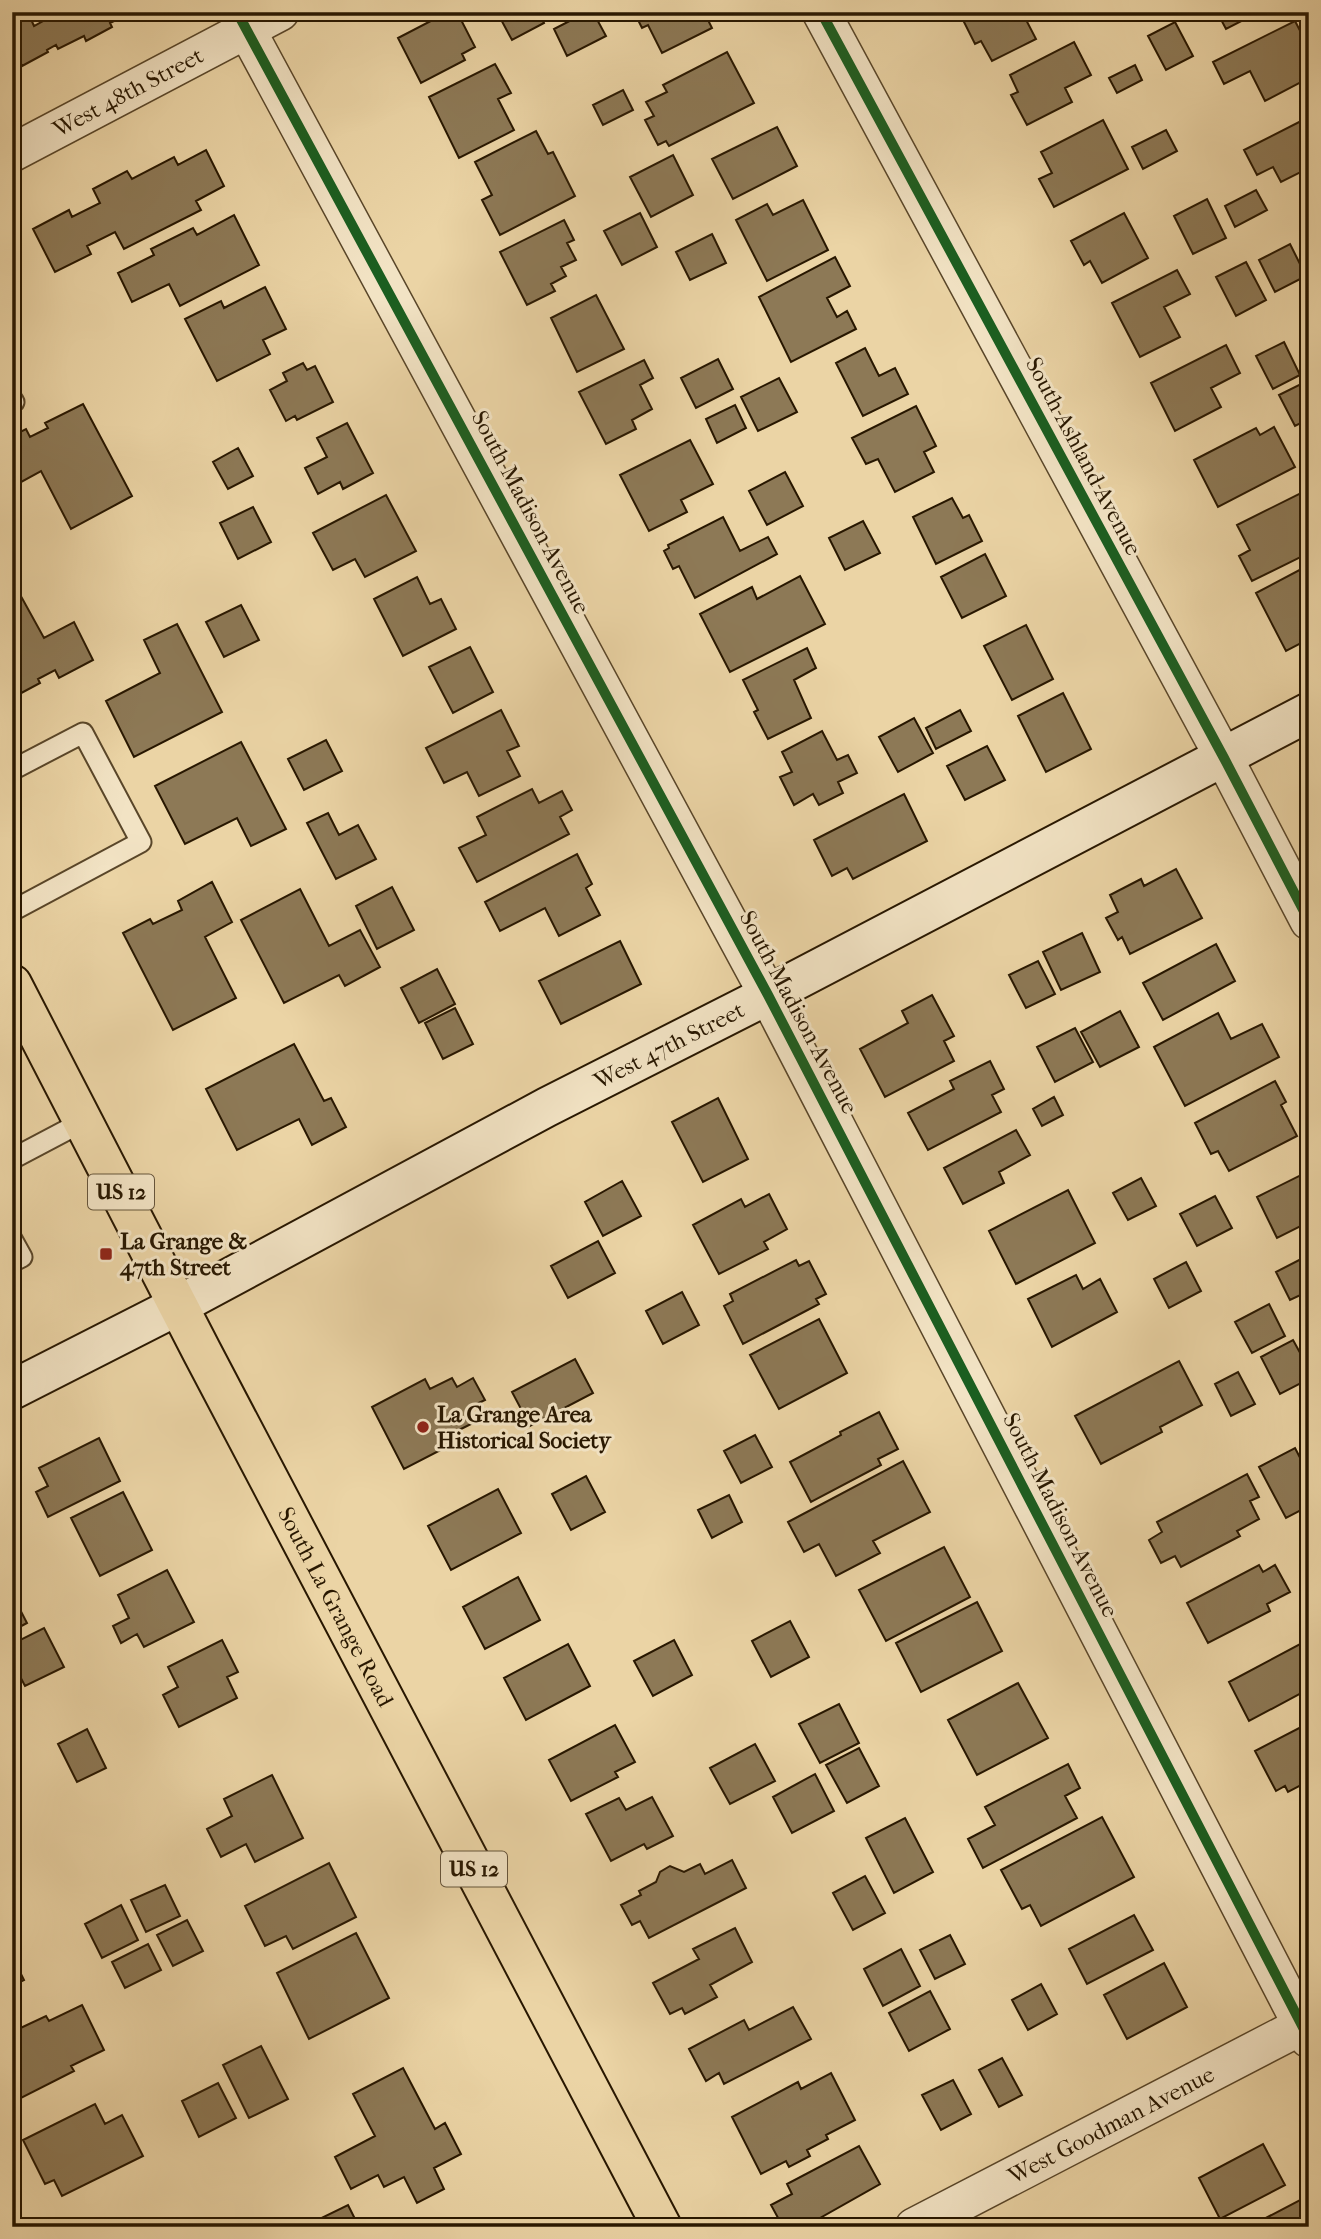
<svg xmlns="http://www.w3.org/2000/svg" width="1321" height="2239" font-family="'IM FELL French Canon',serif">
	<rect width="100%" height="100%" fill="#ebd4a5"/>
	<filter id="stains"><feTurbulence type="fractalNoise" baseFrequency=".00286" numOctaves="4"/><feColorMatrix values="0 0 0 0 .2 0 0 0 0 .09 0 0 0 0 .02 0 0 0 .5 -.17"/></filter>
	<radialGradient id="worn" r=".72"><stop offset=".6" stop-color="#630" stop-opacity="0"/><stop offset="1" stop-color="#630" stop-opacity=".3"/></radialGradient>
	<path fill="#8d7956" stroke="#281700" stroke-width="2" d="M39,12h88l1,2 -18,9 2,4 -26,14 -2,-5 -26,13 -2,-4 -9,5 1,2 -26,14 -10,-21v-20l18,-8 4,9 9,-5z
		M448,12h9l18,35 -13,7 3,6 -44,23 -23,-45z
		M497,12h42l5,11 -32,17z
		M587,12h6l13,24 -39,20 -13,-27z
		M634,12h70l8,16 -50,25 -14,-28 -6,3z
		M959,12h63l14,27 -44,22 -11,-20 -6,3z
		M1217,12h42l-33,17z
		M1295,21l14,27v8l-6,3 6,11v8l-44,23 -15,-30 -26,13 -11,-22z
		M1175,22l18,34 -27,14 -18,-34z
		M1074,42l17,33 -26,13 7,14 -45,23 -16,-30 7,-3 -8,-17z
		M727,52l27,51 -85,43 -3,-5 -8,4 -13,-25 9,-4 -8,-14 21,-10 -4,-7z
		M495,64l16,29 -13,6 16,31 -55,28 -30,-61z
		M1135,65l7,15 -25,13 -8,-15z
		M623,90l10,20 -30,15 -10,-20z
		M1309,117v51l-28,14 -8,-15 -16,8 -13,-25z
		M1103,120l25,49 -74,38 -15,-28 13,-6 -11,-21z
		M777,127l20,39 -64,33 -21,-40z
		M1166,130l11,21 -34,18 -11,-22z
		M536,131l12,23 5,-2 22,44 -75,39 -18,-35 10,-5 -17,-33z
		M206,150l18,36 -28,15 5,9 -77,39 -9,-17 -28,14 4,8 -36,18 -22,-43 36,-19 3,7 28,-14 -7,-14 34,-18 5,8 42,-22 4,8z
		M673,155l20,40 -42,22 -21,-40z
		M1256,190l11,20 -32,17 -10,-21z
		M1207,199l19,39 -33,16 -19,-38z
		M803,200l25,50 -61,31 -31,-61 31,-16 6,11z
		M640,213l17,34 -35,18 -18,-34z
		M1124,213l24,45 -46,25 -12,-22 -6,4 -13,-24z
		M234,215l25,50 -79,41 -11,-22 -37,18 -14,-29 36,-18 -3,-6 42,-21 4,7z
		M564,220l10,20 -7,3 9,17 -15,7 5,9 -15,8 4,7 -28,14 -27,-53z
		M712,234l14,29 -36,17 -14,-28z
		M1290,244l16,32 -31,16 -16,-32z
		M835,257l15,29 -23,12 10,19 10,-6 9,18 -65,33 -32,-65z
		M1246,262l20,38 -30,16 -20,-39z
		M1177,270l13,24 -26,13 16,30 -40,20 -28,-54z
		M265,287l21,42 -23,11 7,14 -53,27 -32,-62 36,-18 3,7z
		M596,295l28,54 -47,23 -26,-54z
		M1284,342l16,33 -27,14 -17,-33z
		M1226,345l14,28 -29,15 10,19 -46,24 -24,-48z
		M865,348l14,28 16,-8 13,26 -45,22 -27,-53z
		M718,359l15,30 -37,19 -15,-30z
		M644,360l9,18 -13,7 12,24 -20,11 4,9 -30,15 -27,-52z
		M303,363l4,7 8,-4 18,36 -36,18 -2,-4 -9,5 -16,-31 17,-9 -4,-8z
		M779,378l18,34 -39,19 -17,-34z
		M1309,380v39l-14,7 -16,-31z
		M83,404l49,92 -61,33 -30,-58 -29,16v-51l14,-7 4,8 18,-9 -3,-5z
		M735,405l11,23 -29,15 -11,-24z
		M916,406l20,40 -12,6 10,20 -39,20 -17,-33 -12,5 -14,-26z
		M347,423l26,50 -30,16 -3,-7 -22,12 -13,-26 22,-11 -10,-19z
		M1274,427l21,40 -77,40 -24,-47 62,-32 4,7z
		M690,440l23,44 -32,16 6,12 -38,19 -29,-56z
		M238,448l15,28 -25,13 -15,-27z
		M785,472l18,34 -36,19 -18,-34z
		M1307,490l2,4v59l-57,28 -13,-25 11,-6 -13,-25z
		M386,495l30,56 -51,26 -10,-18 -22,11 -20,-37z
		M952,498l11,20 6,-3 13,26 -46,23 -23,-47z
		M253,507l18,35 -33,17 -18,-36z
		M723,517l17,34 28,-14 9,17 -82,44 -16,-32 -6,3 -9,-18 5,-3 -1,-3z
		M863,521l17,32 -35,17 -16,-32z
		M985,554l21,42 -44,22 -21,-41z
		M1309,565v74l-23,12 -30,-58z
		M800,576l25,48 -95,48 -30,-58 52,-27 5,12z
		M417,577l13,27 11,-5 15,30 -53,27 -29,-57z
		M12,580l32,58 30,-16 19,38 -34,18 -4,-8 -17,9 2,4 -28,15z
		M241,605l18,35 -35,17 -18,-35z
		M177,624l45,88 -88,45 -28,-56 54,-28 -16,-33z
		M1026,625l27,54 -41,21 -28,-54z
		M470,647l23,45 -40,21 -24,-46z
		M807,648l9,20 -22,12 17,38 -43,21 -14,-27 4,-2 -15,-30z
		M1063,693l28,56 -45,23 -28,-56z
		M501,710l18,36 -12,5 13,25 -41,20 -12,-24 -23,11 -18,-35z
		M960,710l11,21 -35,18 -10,-21z
		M914,718l19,35 -35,19 -19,-35z
		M822,731l15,29 11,-5 9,18 -19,9 5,11 -24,12 -6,-11 -19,11 -14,-28 12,-5 -10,-20z
		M326,740l16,31 -38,19 -16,-31z
		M241,742l45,87 -35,17 -14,-28 -52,26 -30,-58z
		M987,746l18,34 -40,20 -18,-34z
		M532,789l7,14 23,-12 10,19 -12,7 9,17 -92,48 -18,-34 27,-13 -9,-18z
		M904,794l23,47 -74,38 -6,-11 -15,8 -18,-36z
		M328,813l11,22 19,-10 18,34 -40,20 -29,-56z
		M577,854l15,30 -6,4 14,27 -41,21 -14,-28 -45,23 -15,-29z
		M1176,869l26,49 -72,36 -8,-17 -4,3 -12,-22 12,-6 -8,-17 31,-16 3,7z
		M212,882l20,40 -27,15 31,61 -63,32 -50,-97 27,-14 3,5 29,-14 -4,-9z
		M392,887l22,43 -37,19 -21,-43z
		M300,889l29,57 31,-16 20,37 -35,19 -6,-11 -55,28 -43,-83z
		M1082,933l18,39 -39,18 -18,-38z
		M620,941l21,43 -80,40 -22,-43z
		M1216,944l19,37 -72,39 -20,-37z
		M1038,961l17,33 -29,14 -17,-33z
		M437,969l18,35 -36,19 -18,-35z
		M932,995l22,41 -10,5 10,20 -69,36 -25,-48 48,-26 -6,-12z
		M455,1008l18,36 -30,15 -18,-36z
		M1120,1011l19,36 -39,20 -19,-35z
		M1218,1013l13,26 31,-15 17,33 -94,49 -31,-59z
		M1075,1028l18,34 -38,20 -18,-35z
		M294,1044l30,57 7,-3 15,29 -34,18 -13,-26 -62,31 -31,-61z
		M990,1061l14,28 -12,6 9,17 -73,38 -20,-37 46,-24 -4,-8z
		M1275,1081l11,21 -5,3 16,31 -68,35 -11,-20 -7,3 -16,-31z
		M1054,1097l9,18 -21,11 -9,-17z
		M718,1098l30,61 -45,23 -31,-60z
		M1016,1130l14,25 -31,17 5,11 -41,21 -19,-36z
		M1309,1171v51l-32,16 -20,-41z
		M1141,1178l15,28 -28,14 -15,-27z
		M622,1181l19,35 -38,20 -18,-34z
		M1068,1190l27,53 -79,41 -27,-53z
		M769,1194l18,35 -23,13 4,7 -49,25 -26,-49 48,-26 4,8z
		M1215,1196l17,32 -35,18 -17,-32z
		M598,1241l17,32 -47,25 -17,-32z
		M1309,1255v36l-19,9 -14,-28z
		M796,1260l3,6 10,-5 17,33 -10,5 3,5 -76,40 -19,-38 9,-5 -3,-7z
		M1186,1262l15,29 -32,17 -15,-29z
		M1076,1275l7,14 17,-10 17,33 -65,35 -24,-48z
		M682,1292l17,33 -36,19 -17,-33z
		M1269,1304l16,32 -33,17 -17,-31z
		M819,1319l28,54 -68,36 -29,-54z
		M1293,1340l16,29v10l-29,15 -19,-37z
		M575,1359l18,34 -63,33 -18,-34z
		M1179,1361l23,44 -42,22 2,5 -61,32 -26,-48z
		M1238,1372l17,32 -24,12 -16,-32z
		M452,1378l5,9 16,-9 12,22 -17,8 7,14 -22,11 5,8 -54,28 -32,-62 53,-28 5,10z
		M879,1412l19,37 -20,10 3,6 -70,37 -21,-40 51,-27 -1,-3z
		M755,1435l17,32 -31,16 -17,-32z
		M99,1438l21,43 -72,36 -12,-25 12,-6 -9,-18z
		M1295,1448l14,27v31l-23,12 -27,-51z
		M903,1461l27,51 -57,29 7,12 -44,23 -17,-32 -15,8 -16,-30z
		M1247,1474l12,23 -9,4 9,18 -22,12 3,5 -59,31 -6,-11 -14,7 -12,-23 13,-8 -5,-10z
		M586,1476l19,36 -34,18 -19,-36z
		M498,1489l23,44 -70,37 -23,-44z
		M123,1492l29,58 -52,26 -29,-58z
		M729,1495l13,27 -30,16 -14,-28z
		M944,1547l26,50 -84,44 -27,-51z
		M1259,1565l4,7 12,-7 15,27 -23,12 3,7 -62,32 -21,-40z
		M167,1570l27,52 -50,25 -7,-13 -16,9 -8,-17 16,-8 -11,-23z
		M518,1577l22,43 -55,29 -22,-42z
		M12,1594l15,29 -15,8z
		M977,1602l25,49 -81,41 -25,-49z
		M790,1621l19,36 -38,20 -19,-36z
		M44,1628l20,39 -39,19 -13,-25v-17z
		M222,1640l16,32 -11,5 10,21 -58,29 -16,-32 15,-8 -10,-20z
		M674,1640l18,35 -39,21 -19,-35z
		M1302,1643l7,1v20l-5,2 5,8v15l-60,32 -20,-39z
		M568,1644l22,42 -64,34 -22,-42z
		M1018,1683l30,55 -71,37 -29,-55z
		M839,1704l20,39 -39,20 -21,-39z
		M1309,1723v58l-21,11 -3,-6 -9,5 -21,-40z
		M615,1725l20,37 -20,10 3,5 -47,24 -22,-41z
		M87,1729l19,39 -29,14 -19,-38z
		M755,1744l20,37 -45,23 -20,-36z
		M859,1748l20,38 -32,17 -21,-38z
		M1068,1764l12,24 -15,8 12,22 -94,50 -15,-29 27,-14 -10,-18z
		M815,1774l19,37 -42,22 -19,-36z
		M272,1775l31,63 -48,24 -9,-18 -25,13 -14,-28 25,-13 -8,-17z
		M652,1797l21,39 -26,13 -3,-5 -33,17 -25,-47 33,-16 7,12z
		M1102,1817l32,60 -93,49 -11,-21 -8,4 -21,-39z
		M905,1818l28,54 -39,21 -28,-55z
		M732,1860l14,28 -97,50 -9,-17 -8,4 -11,-20 20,-10 -2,-4 17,-9 4,-10 10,-6 14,6 16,-8 5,10z
		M329,1863l27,54 -63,32 -7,-13 -21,10 -20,-40z
		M865,1876l20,37 -32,17 -20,-37z
		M165,1885l15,31 -34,16 -15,-32z
		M121,1905l17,35 -36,18 -17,-34z
		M1134,1915l19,35 -66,34 -18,-35z
		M187,1920l16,31 -30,15 -16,-31z
		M735,1928l17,34 -42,23 7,12 -32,17 -3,-6 -12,6 -17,-31 46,-24 -6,-10z
		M356,1933l33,65 -80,41 -32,-66z
		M950,1935l15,29 -30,15 -15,-29z
		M148,1944l13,26 -36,18 -13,-26z
		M901,1949l19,37 -37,20 -19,-37z
		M12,1956l12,24 -12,6z
		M1164,1963l23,44 -60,32 -23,-44z
		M1041,1984l16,30 -29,16 -16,-30z
		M930,1991l20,38 -41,22 -20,-38z
		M82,2005l22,45 -33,16 3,5 -53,27 -3,-6 -6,3v-63l34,-16 3,5z
		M793,2007l18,32 -87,45 -5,-11 -13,8 -17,-32 55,-29 5,10z
		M261,2046l27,53 -39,19 -26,-53z
		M1002,2058l20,37 -23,12 -20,-37z
		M403,2068l32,61 10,-6 16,31 -27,14 10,21 -27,14 -13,-26 -20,10 -6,-12 -27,14 -16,-32 40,-21 -22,-42z
		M831,2073l24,47 -29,15 2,4 -21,11 3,6 -21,11 -3,-6 -25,13 -29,-57 66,-35 3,7z
		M953,2080l18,34 -30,16 -19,-35z
		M218,2083l18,35 -37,19 -17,-36z
		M95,2104l10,20 17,-9 21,41 -81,40 -8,-16 -9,4 -22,-44z
		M1263,2144l22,41 -65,34 -21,-41z
		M859,2146l21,38 -76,43h-21l-12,-22 21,-11 -5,-10z
		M1302,2199l7,12v16h-51l6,-3 -2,-4z
		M348,2205l11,22h-53l-1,-1z"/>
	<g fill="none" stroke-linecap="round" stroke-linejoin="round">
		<g stroke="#594629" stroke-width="23">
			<path id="lane" d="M12,399l2,3 -2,1
				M12,770l71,-37 58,109 -129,69
				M12,1159l72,-38
				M12,1239l10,18 -10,5"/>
		</g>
		<g stroke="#594629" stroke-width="40">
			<g id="street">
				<path d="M237,12l531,983 541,1044"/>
				<path d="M821,12l403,746 85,163"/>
				<path id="s1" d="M12,153l268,-141"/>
				<path id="s2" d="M914,2227l395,-205"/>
			</g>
		</g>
		<g stroke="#281700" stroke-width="42">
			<g id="secondary">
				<path id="s3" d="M12,1390l167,-85 368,-198 221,-112 541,-283"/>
			</g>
		</g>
		<g stroke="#281700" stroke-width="42">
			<g id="primary">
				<path id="s4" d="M12,984l190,368 460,875"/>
			</g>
		</g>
		<use href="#lane" stroke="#f2e3c4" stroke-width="19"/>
		<use href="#street" stroke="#f2e3c4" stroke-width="37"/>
		<use href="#secondary" stroke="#f2e3c4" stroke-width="38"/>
		<use href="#primary" stroke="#ebd4a5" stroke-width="38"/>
		<g stroke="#f2e3c4" stroke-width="15">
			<path id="cycleway" d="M237,12l531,983 541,1044
				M821,12l403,746 85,163"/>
		</g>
		<use href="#cycleway" stroke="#1b5e20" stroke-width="10"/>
	</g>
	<g fill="#8f2418" stroke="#f2e3c4" stroke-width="2.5">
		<rect x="99" y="1247" width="14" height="14" rx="3.5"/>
		<circle cx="423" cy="1427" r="7"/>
	</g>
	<g text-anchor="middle" stroke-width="6" stroke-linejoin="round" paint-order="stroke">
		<g fill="#f2e3c4" stroke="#65543b" stroke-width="2">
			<rect x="88" y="1174.5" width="66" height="35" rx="5"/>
			<rect x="441" y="1851.5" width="66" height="35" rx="5"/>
		</g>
		<g font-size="21" font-weight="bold" fill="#281700">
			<text x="121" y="1199">US 12</text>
			<text x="474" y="1876">US 12</text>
		</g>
		<g font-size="23" fill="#281700" stroke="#f2e3c4">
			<text dy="8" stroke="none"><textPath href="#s1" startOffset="131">West 48th Street</textPath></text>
			<text transform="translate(1084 456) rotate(62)" y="8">South Ashland Avenue</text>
			<text transform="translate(531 512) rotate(62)" y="8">South Madison Avenue</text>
			<text transform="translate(799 1012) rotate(62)" y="8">South Madison Avenue</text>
			<text dy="8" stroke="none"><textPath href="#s3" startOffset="742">West 47th Street</textPath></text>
			<text transform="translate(1061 1515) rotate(63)" y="8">South Madison Avenue</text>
			<text dy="8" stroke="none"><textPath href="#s4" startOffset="702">South La Grange Road</textPath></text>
			<text dy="8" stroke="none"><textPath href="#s2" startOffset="222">West Goodman Avenue</textPath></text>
		</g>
		<g font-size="23" font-weight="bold" fill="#281700" stroke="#f2e3c4" text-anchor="start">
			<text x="120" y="1249">La Grange &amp;<tspan x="120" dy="26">47th Street</tspan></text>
			<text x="437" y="1422">La Grange Area<tspan x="437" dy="26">Historical Society</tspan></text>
		</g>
	</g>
	<rect width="1321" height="2239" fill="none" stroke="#ebd4a5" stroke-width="42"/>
	<rect x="14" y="14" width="1293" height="2211" fill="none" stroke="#281700" stroke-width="3.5"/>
	<rect x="21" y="21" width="1279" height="2197" fill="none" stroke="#281700" stroke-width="2"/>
	<rect width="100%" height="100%" filter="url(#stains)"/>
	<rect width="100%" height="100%" fill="url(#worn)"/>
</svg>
